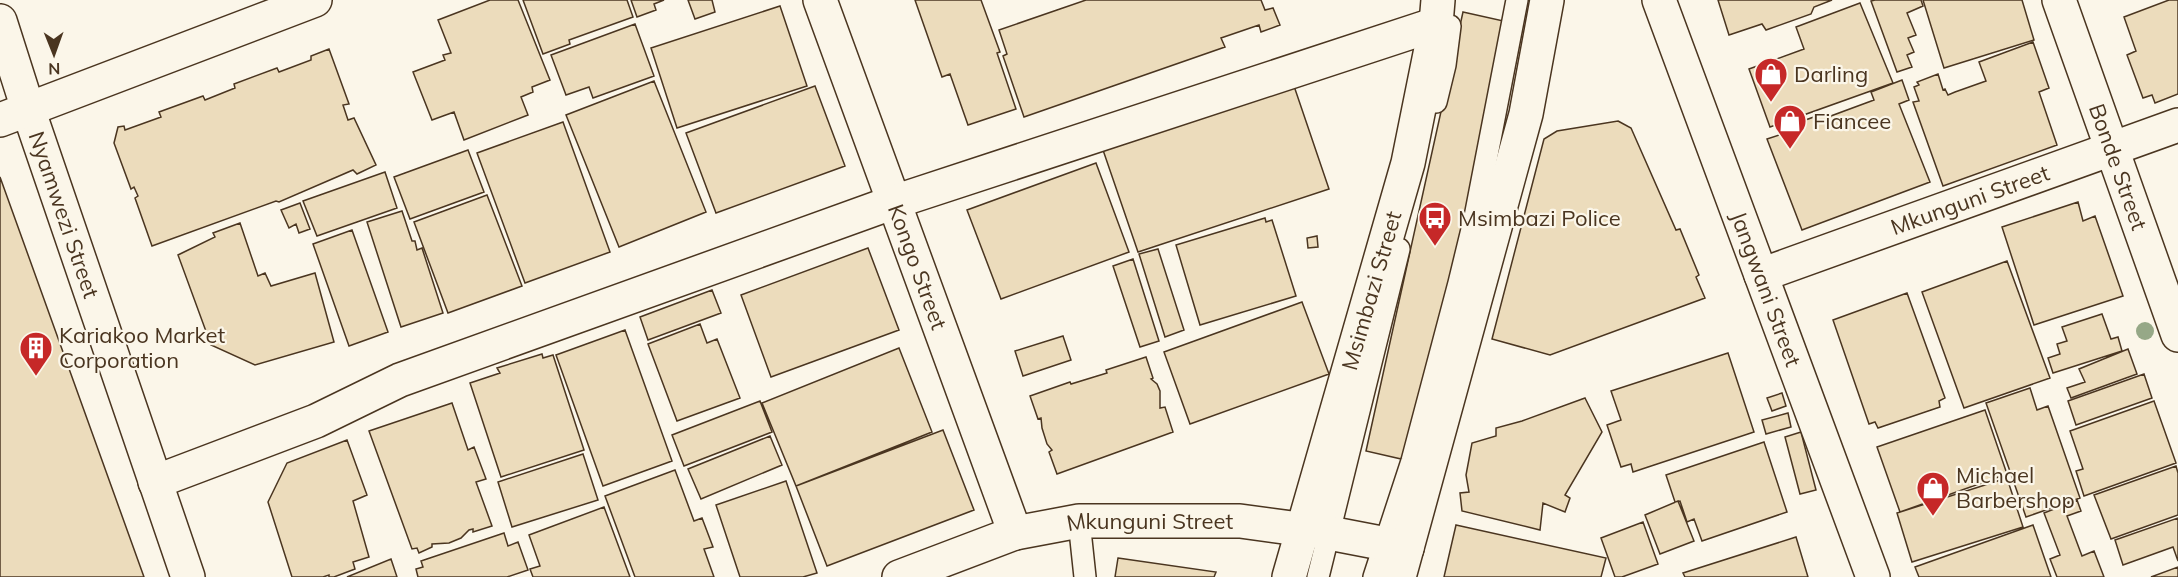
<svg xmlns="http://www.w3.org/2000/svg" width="2178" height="577" font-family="Mulish,sans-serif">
	<rect width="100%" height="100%" fill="#fbf6e9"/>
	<path fill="#ecdcbc" stroke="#4a3520" stroke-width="1.5" d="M490,0h28l32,80 -18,7 1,5 -12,5 7,18 -64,25 -10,-28 -22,8 -19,-48 32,-12 -2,-5 8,-2 -13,-33z
		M523,0h104l6,17 -64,23 1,4 -27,10z
		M631,0h33l-10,4 2,6 -19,7z
		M688,0h24l3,12 -20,7z
		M915,0h66l19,52 -3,1 19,56 -48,16 -18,-51 -8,3z
		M1086,0h175l4,10 8,-2 7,17 -19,7 -2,-7 -38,13 4,9 -201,70 -21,-61 4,-2 -8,-24z
		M1718,0h114l-18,7 -3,7 -45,16 -4,-6 -33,11z
		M1875,0h46l2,6 -16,7 9,22 -8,3 6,14 -7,3 5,12 -15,5 -26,-71z
		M1923,0h99l12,40 -90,28z
		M2169,0h9v94l-23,9 -3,-8 -9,3 -16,-43 9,-4 -12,-34z
		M1860,3l33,80 -123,44 -21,-58 55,-20 -8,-22z
		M780,6l27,80 -130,42 -26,-80z
		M1463,12l45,10 -98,439 -44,-10z
		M635,24l19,52 -61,22 -4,-11 -23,8 -15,-40z
		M2033,42l16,46 -10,4 18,53 -114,41 -30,-84 6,-1 -5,-14 5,-2 -2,-3 21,-8 5,16 2,-1 3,6 7,-3 31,-11 -7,-19z
		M329,49l20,55 -6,1 5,15 6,-2 22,47 -19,9 -4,-4 -74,32 -3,-1 -124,45 -17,-48 3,-2 -4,-9 -3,2 -17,-46 4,-16 6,-1 1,4 36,-13 -2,-5 44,-16 2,4 30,-12 -1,-4 43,-16 2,4 32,-12v-4z
		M1902,80l7,20 -10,4 31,78 -128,48 -35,-91 21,-7 -2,-5 39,-14 3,4 46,-17 -3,-8z
		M654,81l52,131 -87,35 -53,-132z
		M815,86l30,80 -129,47 -30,-80z
		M1294,86l35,103 -191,63 -35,-102z
		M1618,121l13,7 45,102 4,-1 19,46 -3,2 9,21 -155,57 -58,-16 52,-200 13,-8z
		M563,122l47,130 -85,31 -48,-130z
		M468,150l16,42 -74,27 -16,-42z
		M1096,163l33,89 -128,47 -34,-89z
		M385,172l12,36 -80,28 -14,-35z
		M0,177l144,400h-144z
		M487,195l35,91 -74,27 -34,-91z
		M2078,202l5,19 12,-5 28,80 -89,29 -32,-98z
		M300,203l10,26 -11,4 -3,-9 -7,4 -8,-18z
		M402,211l10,30h3l2,9 5,-2 21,65 -42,14 -34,-105z
		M1265,218l1,4 6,-2 24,76 -96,29 -24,-80z
		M240,223l18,53 7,-3 6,13 44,-13 19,69 -79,23 -44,-20 -33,-90 37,-18 -2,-4z
		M352,230l36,102 -39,14 -36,-102z
		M1317,236l1,11 -10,1 -1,-10z
		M868,248l31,82 -128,47 -30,-82z
		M1158,249l26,81 -19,7 -26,-83z
		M1133,259l26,82 -19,6 -27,-81z
		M2007,261l43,117 -86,30 -42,-116z
		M712,290l9,23 -73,27 -8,-23z
		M1907,293l38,105 -6,3 1,6 -62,21 -3,-6 -6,2 -36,-104z
		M1302,302l27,72 -139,50 -26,-72z
		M2102,314l9,25 7,-2 4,14 -69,22 -5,-15 12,-4 -3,-10 10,-3 -5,-14z
		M700,324l7,19 10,-4 23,59 -63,23 -29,-77z
		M625,330l47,131 -69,25 -47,-131z
		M1063,336l8,24 -48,16 -8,-25z
		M899,348l33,84 -136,54 -34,-83z
		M2128,349l9,25 -66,24 -4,-10 18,-6 -6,-13z
		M1728,353l26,79 -121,40 -2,-8 -10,3 -14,-42 14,-5 -10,-29z
		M542,354l1,4 10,-3 31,95 -83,27 -31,-94 30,-10 -3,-5z
		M1146,357l7,21 -2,1 6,5 3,7v17l5,-1 8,25 -116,42 -8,-22 3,-2 -5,-6 -5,-16 -1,-10 -3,1 -8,-23 40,-14 1,2 36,-11 -1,-3z
		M2144,374l8,24 -76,27 -8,-24z
		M2030,388l7,22 11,-4 32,92 -54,19 -40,-114z
		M1782,393l4,13 -14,5 -5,-13z
		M1585,398l17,34 -37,63 5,3 -5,14 -22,-9 -3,27 -78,-19 -2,-18 9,-1 -3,-17 6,-32 24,-7v-8l26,-7z
		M760,401l12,31 -88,34 -12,-31z
		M2154,401l22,62 -92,33 -8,-25 7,-2 -13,-38z
		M452,403l16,47 6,-3 12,32 -10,3 16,44 -19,6v-3l-4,1 -8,8 -12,5 -17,1v3l-13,6 -2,-5 -5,1 -43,-118z
		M1985,410l22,64 -107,38 -23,-65z
		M1788,413l3,14 -25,7 -4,-14z
		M943,430l31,80 -147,56 -31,-80z
		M1801,432l15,58 -16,4 -15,-57z
		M770,436l12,29 -81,34 -13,-30z
		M347,440l20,55 -14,6 16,56 -16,5 2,7 -21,8h-5v-2l-6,2h-31l-24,-75 19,-39z
		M1764,442l23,70 -85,29 -8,-22 -7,3 -7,-21 -5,1 -9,-27z
		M583,454l15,46 -86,27 -14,-45z
		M2176,466l2,7v42l-67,24 -17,-44z
		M675,470l19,51 8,-3 11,29 -9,2 10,28h-79l-30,-81z
		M2007,478l16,49 -111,35 -15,-49z
		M786,481l31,92 -14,4h-63l-24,-72z
		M2077,500l4,11 -14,5 15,40 12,-5 10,26h-47l-7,-18 10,-4 -16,-42z
		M1678,501l16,40 -34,13 -15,-39z
		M604,507l26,70h-97l-3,-8 10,-3 -11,-31z
		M2178,518v43l-5,-14 -50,18 -8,-25z
		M1643,522l15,42 -36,13h-7l-14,-39z
		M1456,525l150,33 -5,19h-157z
		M2033,525l18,52h-132l-4,-10z
		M504,533l4,13 10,-4 10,28 -21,7h-89l-2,-8 7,-2 -2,-6z
		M1796,537l12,40h-123l-2,-4z
		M1118,558l98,14 -2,5h-99z
		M391,559l6,18h-50z
		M2178,567v10h-27z"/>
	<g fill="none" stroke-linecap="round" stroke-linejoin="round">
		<g stroke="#4a3520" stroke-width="24">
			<path id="lane" d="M1436,102l9,-37 5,-39
				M1079,521l6,56
				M1318,577l81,-328
				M1374,577l38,-116 47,-178 16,-66 42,-217"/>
		</g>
		<g stroke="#4a3520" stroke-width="36">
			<g id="street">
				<path id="s1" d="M820,0l195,533"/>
				<path id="s2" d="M1659,0l214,577"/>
				<path id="s3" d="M2059,0l119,335"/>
				<path id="s4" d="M0,21l28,88 160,468"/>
				<path d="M0,120l315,-120"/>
				<path id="s5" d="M1761,275l417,-150"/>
				<path d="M155,482l161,-61 84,-41 494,-178 542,-178"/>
				<path id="s6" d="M899,577l116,-44 64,-12h161l89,12 78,15"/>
			</g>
		</g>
		<g stroke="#4a3520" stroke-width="36">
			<g id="secondary">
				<path id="s7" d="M1289,577l119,-414 28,-139 2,-24"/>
				<path d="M1399,577l127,-463 21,-114"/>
			</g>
		</g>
		<use href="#lane" stroke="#fbf6e9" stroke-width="21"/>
		<use href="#street" stroke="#fbf6e9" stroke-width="33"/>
		<use href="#secondary" stroke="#fbf6e9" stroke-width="33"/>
	</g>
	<circle fill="#96a887" cx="2145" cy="331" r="9"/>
	<defs>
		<g id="shop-pin" transform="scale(1.725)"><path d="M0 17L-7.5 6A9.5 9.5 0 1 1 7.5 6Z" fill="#c62828" stroke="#fbf6e9"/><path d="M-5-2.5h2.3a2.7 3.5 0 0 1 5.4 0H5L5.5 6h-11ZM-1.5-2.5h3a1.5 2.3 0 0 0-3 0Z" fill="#fff"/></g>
		<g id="bus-pin" transform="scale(1.725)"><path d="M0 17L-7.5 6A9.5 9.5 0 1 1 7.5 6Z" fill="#c62828" stroke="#fbf6e9"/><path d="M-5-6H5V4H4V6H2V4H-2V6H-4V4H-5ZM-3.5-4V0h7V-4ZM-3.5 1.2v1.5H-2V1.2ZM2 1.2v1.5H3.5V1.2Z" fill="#fff"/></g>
		<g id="building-pin" transform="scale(1.725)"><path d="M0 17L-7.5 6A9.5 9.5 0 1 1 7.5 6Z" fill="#c62828" stroke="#fbf6e9"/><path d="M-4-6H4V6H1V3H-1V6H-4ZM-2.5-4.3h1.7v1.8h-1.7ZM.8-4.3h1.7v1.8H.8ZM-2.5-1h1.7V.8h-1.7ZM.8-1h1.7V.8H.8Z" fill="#fff"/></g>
	</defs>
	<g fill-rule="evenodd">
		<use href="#shop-pin" x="1771" y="74"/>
		<use href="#shop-pin" x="1790" y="121"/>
		<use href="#bus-pin" x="1435" y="218"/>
		<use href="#building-pin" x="36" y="348"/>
		<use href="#shop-pin" x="1933" y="488"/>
	</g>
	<g text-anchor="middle" stroke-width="4.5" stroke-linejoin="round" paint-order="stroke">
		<g font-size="22" fill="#4a3520" stroke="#fbf6e9" text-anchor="start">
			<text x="1794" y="82">Darling</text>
			<text x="1813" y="129">Fiancee</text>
			<text x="1458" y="226">Msimbazi Police</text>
			<text x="59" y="343">Kariakoo Market<tspan x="59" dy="25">Corporation</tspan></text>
			<text x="1956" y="483">Michael<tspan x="1956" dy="25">Barbershop</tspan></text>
		</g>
		<g font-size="22" fill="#4a3520" stroke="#fbf6e9">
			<text dy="8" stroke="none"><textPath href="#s3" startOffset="177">Bonde Street</textPath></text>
			<text dy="8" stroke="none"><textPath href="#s5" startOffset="222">Mkunguni Street</textPath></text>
			<text dy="8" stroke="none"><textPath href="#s4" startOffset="204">Nyamwezi Street</textPath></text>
			<text dy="8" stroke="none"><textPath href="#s1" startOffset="284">Kongo Street</textPath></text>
			<text dy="8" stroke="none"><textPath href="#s2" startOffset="308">Jangwani Street</textPath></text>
			<text dy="8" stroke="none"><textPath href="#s7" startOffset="298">Msimbazi Street</textPath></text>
			<text dy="8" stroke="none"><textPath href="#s6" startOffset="260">Mkunguni Street</textPath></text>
		</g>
	</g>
	<g transform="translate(54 54) rotate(179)" stroke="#fbf6e9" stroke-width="4.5" paint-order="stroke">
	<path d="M0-4.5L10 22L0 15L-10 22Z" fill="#4a3520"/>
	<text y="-9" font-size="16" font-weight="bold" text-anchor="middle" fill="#4a3520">N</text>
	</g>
</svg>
